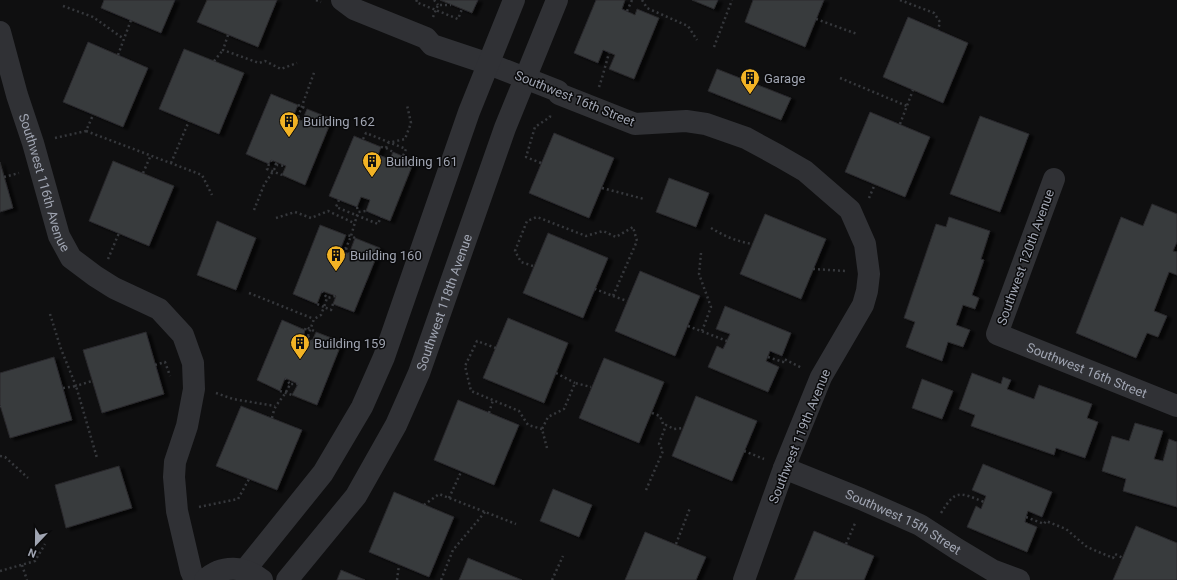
<svg xmlns="http://www.w3.org/2000/svg" width="1177" height="580" font-family="Roboto,sans-serif">
	<defs>
		<filter id="shadow"><feDropShadow dx="4.5" dy="2.5" stdDeviation="1" flood-color="#0009"/></filter>
	</defs>
	<rect width="100%" height="100%" fill="#0f0f10"/>
	<path fill="#393a3e" stroke="#29292c" filter="url(#shadow)" d="M104,0h71l-14,33 -60,-25z
		M207,0h70l-19,47 -61,-25z
		M440,0h38l-6,13z
		M596,0h29l-3,9 13,6 2,-6 22,9 -25,61 -25,-10 6,-14 -12,-5 -5,13 -24,-10z
		M692,0h26l-4,9z
		M753,0h71l-19,47 -60,-25z
		M908,17l60,26 -25,60 -60,-26z
		M88,42l60,26 -25,59 -60,-25z
		M184,49l60,24 -25,61 -60,-25z
		M717,69l74,29 -10,22 -73,-29z
		M271,94l27,11 -5,12 9,4 5,-12 25,10 -27,66 -23,-10 4,-9 -15,-6 -2,4 -23,-10z
		M870,112l60,25 -25,60 -60,-25z
		M980,116l49,18 -29,78 -50,-18z
		M554,133l60,25 -25,60 -60,-25z
		M354,136l27,11 -3,8 12,4 3,-7 21,9 -24,60 -24,-10 4,-11 -9,-3 -4,10 -28,-11z
		M113,161l61,25 -25,60 -60,-25z
		M0,162l13,46 -13,4z
		M669,178l40,15 -13,34 -40,-15z
		M1152,204l25,10v28l-4,9 4,1v23l-8,-3 -15,39 13,5 -9,21 -11,-4 -11,25 -60,-25 45,-116 22,9z
		M765,214l61,25 -25,60 -61,-25z
		M949,217l41,14 -9,28 3,1 -12,35 7,3 -4,11 -12,-4 -7,20 14,5 -7,17 -15,-5 -6,19 -36,-14 9,-25 -11,-4 32,-94 10,3z
		M217,221l39,17 -20,52 -39,-15z
		M320,225l26,10 -6,15 9,4 6,-16 25,10 -26,64 -21,-8 3,-8 -14,-5 -5,13 -24,-10z
		M548,233l60,25 -25,60 -60,-25z
		M640,271l60,25 -25,60 -60,-25z
		M725,306l66,27 -9,23 -12,-5 -4,10 13,6 -11,25 -60,-25 9,-21 6,3 7,-15 -14,-5z
		M508,318l60,25 -24,60 -61,-25z
		M282,320l23,10 -2,7 9,4 4,-9 26,10 -25,63 -25,-10 6,-11 -13,-6 -5,13 -23,-11z
		M146,332l18,62 -62,19 -19,-63z
		M54,357l18,63 -62,18 -10,-33v-32z
		M604,358l60,24 -25,61 -60,-25z
		M972,373l29,11 2,-7 8,3 -4,9 27,10 5,-14 53,19 -5,14 11,4 -13,36 -29,-10 -2,7 -83,-29 4,-11 -16,-6z
		M922,379l31,12 -11,28 -30,-11z
		M696,396l61,25 -25,60 -60,-25z
		M458,400l61,25 -25,60 -60,-25z
		M241,406l61,24 -25,60 -61,-24z
		M1135,423l28,8 -9,28 9,2 6,-22 8,3v65l-54,-16 3,-12 -24,-8 10,-35 17,5z
		M983,464l69,28 -10,25 -14,-6 -2,6 -1,5 12,5 -10,25 -60,-25 9,-21 5,3 5,-13 -14,-6z
		M119,466l13,42 -66,20 -11,-43z
		M553,489l39,16 -13,32 -39,-16z
		M394,492l60,25 -25,60 -60,-25z
		M1136,526l41,17v37h-64z
		M814,531l60,25 -10,24h-70z
		M645,532l61,25 -10,23h-71z
		M468,558l54,22h-63z
		M341,570l24,10h-28z"/>
	<g fill="none" stroke-linecap="round" stroke-linejoin="round">
		<path stroke="#36383c" stroke-width="2.5" stroke-dasharray="2 3" stroke-linecap="butt" d="M316,0l5,2
			M417,0l-1,2 42,17 4,-10
			M434,0l4,5
			M642,0l5,8 41,18 9,14
			M900,0l34,13 6,9 -2,8
			M63,6l30,11 31,22
			M627,11l5,-11
			M433,17l5,-12h13
			M816,19l41,15
			M228,35l-5,15 36,13 6,-2 16,8 16,-6
			M714,47l18,-47
			M118,55l13,-35
			M214,61l9,-11
			M840,78l67,28
			M599,87l3,-9 7,-25
			M298,105l9,4
			M293,117h5l17,-47
			M298,117l4,4
			M900,124l13,-34
			M86,131l116,44 10,20
			M55,138l31,-7 7,-16
			M363,139l3,-6 40,16 -3,7
			M381,147l5,1 2,-5 17,-4 6,-16 -4,-18
			M386,148l7,4
			M271,160l6,5
			M171,163l18,-42
			M541,163l-15,-6 9,-30 15,-10v-3
			M269,164l-2,5 15,6
			M143,173l8,-18
			M4,177l15,-4
			M602,188l42,11
			M869,198l6,-14
			M339,200l-3,7 42,17 3,-7
			M357,207l1,5
			M254,210l10,-25 13,-20 9,1
			M276,218l19,-6 16,6 17,-7 26,12
			M711,228c13,8 27,14 42,16
			M355,238l-4,-2 7,-24 8,-1
			M346,248l3,6
			M340,250l6,-2 5,-12 -5,-1
			M701,253l-2,21 12,33 -9,24
			M108,259l11,-26
			M533,266l-12,-4 -6,-11 12,-30 10,-4 49,19 17,-5 13,6 17,-10 4,14 -24,55 -18,-7
			M813,269l33,2
			M322,291l5,7
			M249,293l65,26
			M613,296l14,5
			M333,304l-2,6 -7,-3 3,-9 9,-2
			M50,314l11,35 15,37 16,-5
			M688,326l39,15
			M305,330l1,-3 10,5
			M308,336l4,5
			M303,337l5,-1 6,-17 7,-4 3,-8 -7,-3
			M496,348l-19,-7 -12,25 6,25 48,20 9,14 14,4
			M768,357l15,5 1,-3 18,9
			M155,365l10,-3 5,14
			M556,373l19,10
			M285,378l5,6
			M63,388l13,-2 21,72
			M280,391l12,4
			M216,393l17,6 42,7
			M0,407v-1
			M489,413l4,-13
			M652,413l8,3 3,8 3,1
			M272,418c1,-4 2,-9 4,-12 6,-9 10,-12 14,-22h8
			M547,448l-5,-19 6,-12 16,-8 11,-26 16,4
			M744,451l20,8
			M0,456l5,1 23,21
			M646,490l17,-39 -4,-7 7,-19 8,4 9,-1
			M449,498l12,-26
			M424,505l15,-11 77,30
			M199,507l39,-8 11,-20
			M941,513c15,-24 18,-21 43,-11
			M1026,517l18,7 2,-3 20,8 21,18 26,11 2,-4 8,4
			M676,544l14,-36
			M846,544l10,-23
			M22,565l5,15
			M0,571l35,-10 10,-17
			M397,580l2,-15
			M441,580l12,-30 32,-38
			M552,580l11,-24"/>
		<g stroke="#303135" stroke-width="22">
			<path d="M342,0l12,9 72,29 6,7 57,19 69,27 1,3 76,30 51,-3 20,3 40,14 33,18 26,15 45,39 15,34 4,30 -2,17 -4,14 -42,72 -37,91 -40,112"/>
			<path id="s1" d="M0,32l17,63 16,48 26,93 12,22 24,18 19,12 45,21 24,26 10,28 1,26 -7,37 -12,36 -1,15 3,34 14,60 4,9"/>
			<path id="s2" d="M1054,179l-57,155 180,72"/>
			<path id="s3" d="M784,468l77,31 59,26 37,24 35,21 27,10"/>
			<path d="M245,570l78,-97 39,-66 22,-50 85,-245 45,-112"/>
			<path d="M205,580c17,-16 40,-14 57,0"/>
			<path id="s4" d="M287,580l69,-84 40,-71 23,-52 86,-245 52,-128"/>
		</g>
	</g>
	<defs>
		<g id="building-pin" transform="scale(1)"><path d="M0 17L-7.5 6A9.5 9.5 0 1 1 7.5 6Z" fill="#f2b325" stroke="#0a0a0b"/><path d="M-4-6H4V6H1V3H-1V6H-4ZM-2.5-4.3h1.7v1.8h-1.7ZM.8-4.3h1.7v1.8H.8ZM-2.5-1h1.7V.8h-1.7ZM.8-1h1.7V.8H.8Z" fill="#111"/></g>
	</defs>
	<g fill-rule="evenodd">
		<use href="#building-pin" x="750" y="78"/>
		<use href="#building-pin" x="289" y="121"/>
		<use href="#building-pin" x="372" y="161"/>
		<use href="#building-pin" x="336" y="255"/>
		<use href="#building-pin" x="300" y="343"/>
	</g>
	<g text-anchor="middle" stroke-width="3" stroke-linejoin="round" paint-order="stroke">
		<g font-size="13" fill="#a0a5b2" stroke="#0a0a0b" text-anchor="start">
			<text x="764" y="83">Garage</text>
			<text x="303" y="126">Building 162</text>
			<text x="386" y="166">Building 161</text>
			<text x="350" y="260">Building 160</text>
			<text x="314" y="348">Building 159</text>
		</g>
		<g font-size="13" fill="#a0a5b2" stroke="#0a0a0b">
			<text transform="translate(575 98) rotate(22)" y="5">Southwest 16th Street</text>
			<text dy="5" stroke="none"><textPath href="#s1" startOffset="157">Southwest 116th Avenue</textPath></text>
			<text transform="translate(1025 257) rotate(-70)" y="5">Southwest 120th Avenue</text>
			<text dy="5" stroke="none"><textPath href="#s4" startOffset="322">Southwest 118th Avenue</textPath></text>
			<text dy="5" stroke="none"><textPath href="#s2" startOffset="262">Southwest 16th Street</textPath></text>
			<text transform="translate(799 436) rotate(-68)" y="5">Southwest 119th Avenue</text>
			<text dy="5" stroke="none"><textPath href="#s3" startOffset="131">Southwest 15th Street</textPath></text>
		</g>
	</g>
	<g transform="translate(36 544) rotate(202)" stroke="#0a0a0b" stroke-width="3" paint-order="stroke">
	<path d="M0-3L7 15L0 10L-7 15Z" fill="#a0a5b2"/>
	<text y="-6" font-size="11" font-weight="bold" text-anchor="middle" fill="#a0a5b2">N</text>
	</g>
</svg>
